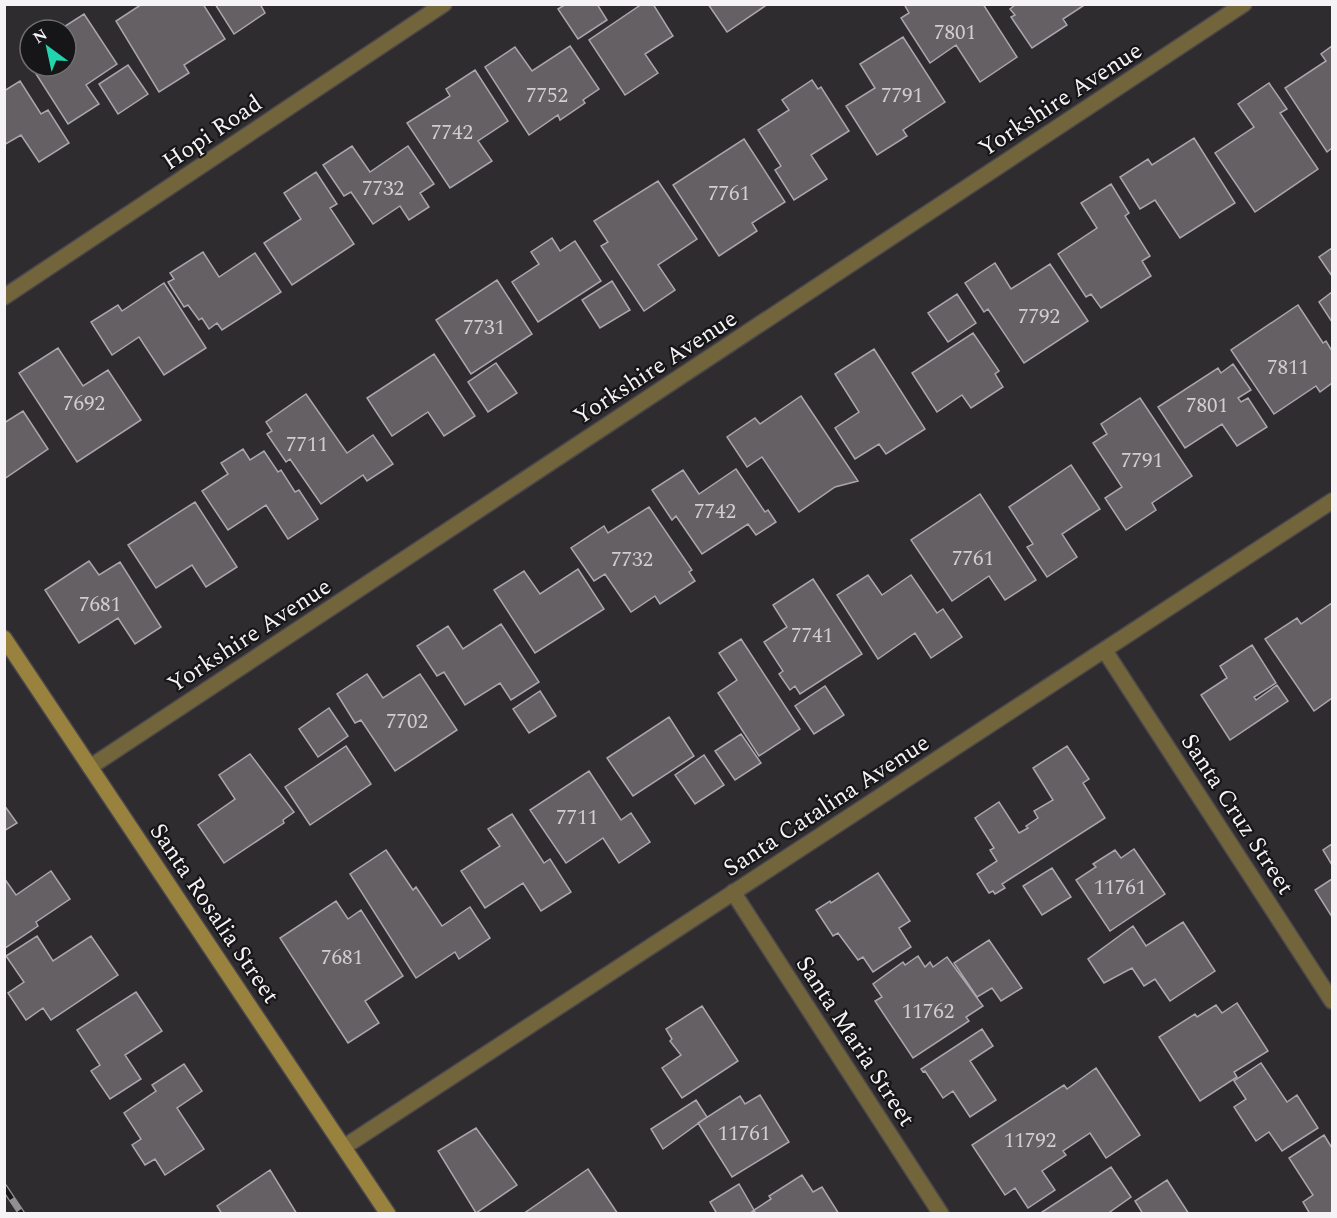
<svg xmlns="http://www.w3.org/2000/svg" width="1337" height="1218" font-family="Spectral,serif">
	<rect width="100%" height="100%" fill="#2f2c30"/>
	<path fill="#646064" stroke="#aba6ab" stroke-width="1.5" d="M142,4h61l22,35 -41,26 5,8 -30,19 -43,-71z
		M215,4h45l5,9 -31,21z
		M566,4h31l10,16 -29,19 -20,-30z
		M642,4h11l20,32 -28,18 13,19 -33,22 -36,-55z
		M708,4h60l-41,28z
		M904,4h79l34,53 -37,25 -24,-37 -26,18 -29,-45 8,-5z
		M1016,4h70l-23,15 4,6 -35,23 -21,-31 4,-2 -5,-6z
		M84,14l33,50 -31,21 13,19 -31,20 -37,-58h35v-36h-7z
		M903,37l42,65 -42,28 4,6 -30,19 -31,-49 29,-18 -15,-24z
		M570,46l29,43 -16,11 2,3 -25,17 -2,-5 -29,20 -44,-68 30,-20 17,24z
		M1332,46v102l-5,4 -42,-64 41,-27 -5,-7z
		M30,49v16l-7,-12z
		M128,65l20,29 -30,20 -19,-30z
		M475,70l33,51 -30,20 14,20 -42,27 -43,-65 43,-27 -4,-7z
		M812,80l6,9 3,-2 28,44 -38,24 16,24 -33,21 -19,-30 6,-4 -23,-36 31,-20 -7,-10z
		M20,81l21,33 7,-4 21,33 -30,19 -18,-27 -17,10v-54z
		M1269,83l18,26 -7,4 38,56 -63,43 -40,-59 39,-26 -16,-23z
		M1194,138l41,65 -55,35 -25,-38 -15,9 -20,-32 28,-18 4,6z
		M744,139l41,63 -33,21 5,8 -38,25 -46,-71z
		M352,146l18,26 38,-26 26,38 -14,9 9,14 -20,13 -9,-14 -27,18 -22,-32 -7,4 -21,-31z
		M316,172l21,32 -7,4 24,36 -62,41 -28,-42 37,-24 -17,-26z
		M658,181l39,58 -39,26 17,25 -31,21 -43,-65 7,-4 -14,-21z
		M1111,184l18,29 -4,3 25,40 -8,5 9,15 -50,32 -10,-14 -5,3 -28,-43 39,-26 -16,-25z
		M552,238l8,13 15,-10 26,40 -63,41 -26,-40 27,-18 -8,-12z
		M1332,248v28l-13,-19z
		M203,252l16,25 36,-24 26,39 -59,38 -5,-7 -8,6 -7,-11 -3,2 -11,-15 -4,2 -16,-25 6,-3 -4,-6z
		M995,263l16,26 39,-25 38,57 -64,42 -36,-54 -4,3 -19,-29z
		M497,280l35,54 -61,40 -35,-54z
		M612,281l18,29 -30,18 -18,-28z
		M164,283l42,65 -42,27 -25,-38 -27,18 -21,-33 27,-17 4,6z
		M1332,292v30l-13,-20z
		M957,294l19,29 -28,19 -20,-29z
		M1298,305l25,38 3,-2 6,10v32l-12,9 -4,-6 -42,28 -43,-64z
		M973,333l26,38 -4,3 8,13 -32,21 -9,-13 -25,17 -25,-39z
		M58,348l25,38 25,-16 33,50 -64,42 -58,-89z
		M874,349l51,80 -39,25 -7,-10 -24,15 -20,-31 24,-16 -24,-38z
		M434,354l41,62 -31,20 -16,-24 -36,24 -25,-38z
		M496,363l21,30 -29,19 -20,-30z
		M1233,364l18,26 -13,8 3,4 7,-4 19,29 -30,19 -15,-22 -37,24 -27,-41 60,-39 3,5z
		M306,394l41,59 26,-18 20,29 -26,17 -4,-6 -42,29 -31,-45 -4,3 -19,-28 5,-3 -6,-9z
		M801,396l57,85 -23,6 -36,25 -37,-55 -15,10 -20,-30 28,-19 5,6z
		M1140,398l52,78 -40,27 4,7 -30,20 -21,-32 17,-11 -29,-44 14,-9 -6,-10z
		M23,411l25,38 -44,30v-56z
		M243,449l7,11 14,-9 14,21 3,-2 14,22 4,-2 19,29 -30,20 -22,-34 -38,25 -26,-39 26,-17 -7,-11z
		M1071,465l29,44 -38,25 15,23 -30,20 -20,-30 6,-3 -24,-37z
		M736,469l29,43 3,-2 8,12 -20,13 -8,-11 -46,30 -26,-38 -4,4 -20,-30 31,-20 16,24z
		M980,494l56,86 -31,20 -16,-24 -37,25 -41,-61z
		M195,502l42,65 -31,20 -14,-22 -36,23 -28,-43z
		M649,507l43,63 -3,2 6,9 -35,23 -5,-8 -24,16 -26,-38 -11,7 -23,-33 33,-22 4,7z
		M89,561l10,14 21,-13 41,65 -26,17 -17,-26 -39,25 -34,-53z
		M578,569l26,40 -69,44 -41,-63 30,-19 16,23z
		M868,575l14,20 29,-20 26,38 6,-4 19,28 -31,21 -16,-25 -37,26 -41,-64z
		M813,579l49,75 -62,40 -5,-8 -5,4 -11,-16 4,-3 -19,-29 23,-15 -14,-22z
		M1332,603v95l-18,13 -49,-72 32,-21 4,6z
		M501,624l38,58 -28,18 -11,-17 -35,22 -21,-33 -7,4 -20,-30 31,-20 15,23z
		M741,639l59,90 -41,27 -41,-63 19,-13 -18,-27z
		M1252,645l24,38 -22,14 2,3 21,-15 11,16 -58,39 -29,-45 26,-17 -7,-12z
		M367,674l16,24 37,-24 37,56 -62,41 -34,-51 -6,3 -18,-29z
		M825,686l19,29 -30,19 -19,-28z
		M540,691l16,25 -27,17 -16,-24z
		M329,708l19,28 -30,21 -19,-28z
		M669,717l25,39 -61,40 -26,-38z
		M741,734l20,29 -26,17 -20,-29z
		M346,746l25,38 -61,41 -25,-38z
		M1067,746l22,33 -6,4 22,35 -103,66 3,4 -10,6 -2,-3 -4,2 -12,-19 20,-13 -7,-11 4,-2 -19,-30 24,-16 20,31 9,-5 -2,-2 12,-8 -4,-7 19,-11 -20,-32z
		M250,754l44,58 -11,8 1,3 -60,40 -26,-38 37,-26 -16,-24z
		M704,755l20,30 -29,19 -20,-29z
		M589,771l32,49 10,-7 19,29 -31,21 -16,-25 -37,25 -36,-53z
		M4,805l13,18 -13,8z
		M512,814l32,49 6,-4 21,33 -30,19 -18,-28 -38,25 -24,-37 39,-25 -12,-17z
		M1332,844v21l-9,-15z
		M1134,849l31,45 -55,37 -34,-51 20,-13 -3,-3 22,-14 6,8z
		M386,850l27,40 3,-3 26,39 28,-19 20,31 -31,21 -4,-7 -39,26 -66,-104z
		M1052,868l19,29 -29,18 -19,-29z
		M51,871l19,28 -34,23 2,4 -33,22 -1,-70 12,17z
		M878,873l32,48 -11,7 12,19 -38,25 -10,-15 -5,3 -20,-27 -5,3 -17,-26 14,-9 1,2z
		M1332,879v38l-17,-27z
		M336,901l12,18 13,-9 42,66 -38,25 14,22 -31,20 -68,-105z
		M1183,922l32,49 -45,30 -15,-22 -11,7 -12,-18 -28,15 -16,-24 45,-33 13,20z
		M37,936l16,25 38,-25 27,39 -67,45 -8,-12 -17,12 -18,-27 16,-11 -18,-26z
		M989,940l33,48 -21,13 -9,-13 -15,9 -23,-34z
		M918,956l7,11 5,-5 3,5 14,-10 36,49 -17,11 3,4 -56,37 -38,-57 7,-4 -9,-13 30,-22 2,3z
		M136,992l26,39 -37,24 16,24 -31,20 -19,-28 9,-6 -23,-35z
		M1237,1003l31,48 -34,21 3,5 -37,24 -41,-64 36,-23 2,3 19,-12 6,8z
		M702,1006l36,55 -56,37 -20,-30 19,-13 -11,-14 2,-2 -6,-10z
		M982,1029l11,17 -23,15 26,39 -26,17 -17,-26 -10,7 -18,-27 -2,1 -2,-3z
		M1261,1063l26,39 10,-7 21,33 -36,23 -13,-19 -13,9 -22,-34 12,-8 -12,-18z
		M184,1064l18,27 -25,17 27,41 -39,26 -10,-16 -10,6 -13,-20 9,-6 -17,-26 32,-22 -4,-6z
		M1096,1068l44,67 -34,23 -16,-25 -27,18 3,4 -24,16 13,19 -27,18 -13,-20 -10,7 -33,-50 92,-60 3,4z
		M760,1095l29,47 -57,35 -34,-54 42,-27 5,8z
		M696,1100l11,17 -44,32 -12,-20z
		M476,1128l41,57 -41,28 -38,-62z
		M1324,1135l8,13v66h-22l-7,-12 10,-7 -24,-37z
		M1111,1167l20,30 -24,17h-68z
		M588,1169l30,45h-95z
		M270,1170l27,44h-75l-5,-8z
		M802,1175l11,17 9,-5 17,27h-83l-2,-4 17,-11 -2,-3z
		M1167,1180l22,34h-46l-8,-13z
		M739,1184l15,26 -5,4h-32l-7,-12z"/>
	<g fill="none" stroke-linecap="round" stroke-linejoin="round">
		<g stroke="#4b484c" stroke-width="18">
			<path id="street" d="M4,297l440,-293
				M1105,651l227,350
				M90,767l1154,-763
				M733,892l208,322
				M344,1147l988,-646"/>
		</g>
		<g stroke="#4b484c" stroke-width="18">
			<path id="secondary" d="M4,638l384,576"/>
		</g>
		<use href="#street" stroke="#72643b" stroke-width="15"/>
		<use href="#secondary" stroke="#99823e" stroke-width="15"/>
		<g stroke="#928f93" stroke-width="7">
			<path id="rail" d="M4,1187l18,27"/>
		</g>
		<use href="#rail" stroke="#161517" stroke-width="4.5" stroke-dasharray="14" stroke-linecap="butt"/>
	</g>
	<g text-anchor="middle" stroke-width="4.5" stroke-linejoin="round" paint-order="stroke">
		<g font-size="21" fill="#d1ced2">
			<text x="955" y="39">7801</text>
			<text x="547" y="102">7752</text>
			<text x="902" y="102">7791</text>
			<text x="452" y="139">7742</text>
			<text x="383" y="195">7732</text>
			<text x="729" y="200">7761</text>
			<text x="1039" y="323">7792</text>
			<text x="484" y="334">7731</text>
			<text x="1288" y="374">7811</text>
			<text x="84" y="410">7692</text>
			<text x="1207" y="412">7801</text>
			<text x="307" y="451">7711</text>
			<text x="1142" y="467">7791</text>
			<text x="715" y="518">7742</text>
			<text x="973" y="565">7761</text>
			<text x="632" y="566">7732</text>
			<text x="100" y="611">7681</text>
			<text x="812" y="642">7741</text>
			<text x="407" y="728">7702</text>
			<text x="577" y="824">7711</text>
			<text x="1120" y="894">11761</text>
			<text x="342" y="964">7681</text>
			<text x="928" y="1018">11762</text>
			<text x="744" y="1140">11761</text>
			<text x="1030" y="1147">11792</text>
		</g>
		<g font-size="24" fill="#f5f3f6" stroke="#161517">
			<text transform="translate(1060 99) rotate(-33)" y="8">Yorkshire Avenue</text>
			<text transform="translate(212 132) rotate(-34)" y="8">Hopi Road</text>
			<text transform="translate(655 367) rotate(-33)" y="8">Yorkshire Avenue</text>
			<text transform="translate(249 635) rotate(-33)" y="8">Yorkshire Avenue</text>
			<text transform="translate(826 805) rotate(-33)" y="8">Santa Catalina Avenue</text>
			<text transform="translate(1238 814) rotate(57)" y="8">Santa Cruz Street</text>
			<text transform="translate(215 913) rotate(56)" y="8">Santa Rosalia Street</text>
			<text transform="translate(856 1041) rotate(57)" y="8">Santa Maria Street</text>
		</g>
	</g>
	<rect width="1337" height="1218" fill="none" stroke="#f5f3f6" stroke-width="12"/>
	<g transform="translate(48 48) rotate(327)"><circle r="28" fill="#161517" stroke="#6f6e70" stroke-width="1.5"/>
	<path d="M0-4.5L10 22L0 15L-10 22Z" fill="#22d5af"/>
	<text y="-9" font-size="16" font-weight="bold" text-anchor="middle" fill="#f5f3f6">N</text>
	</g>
</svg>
